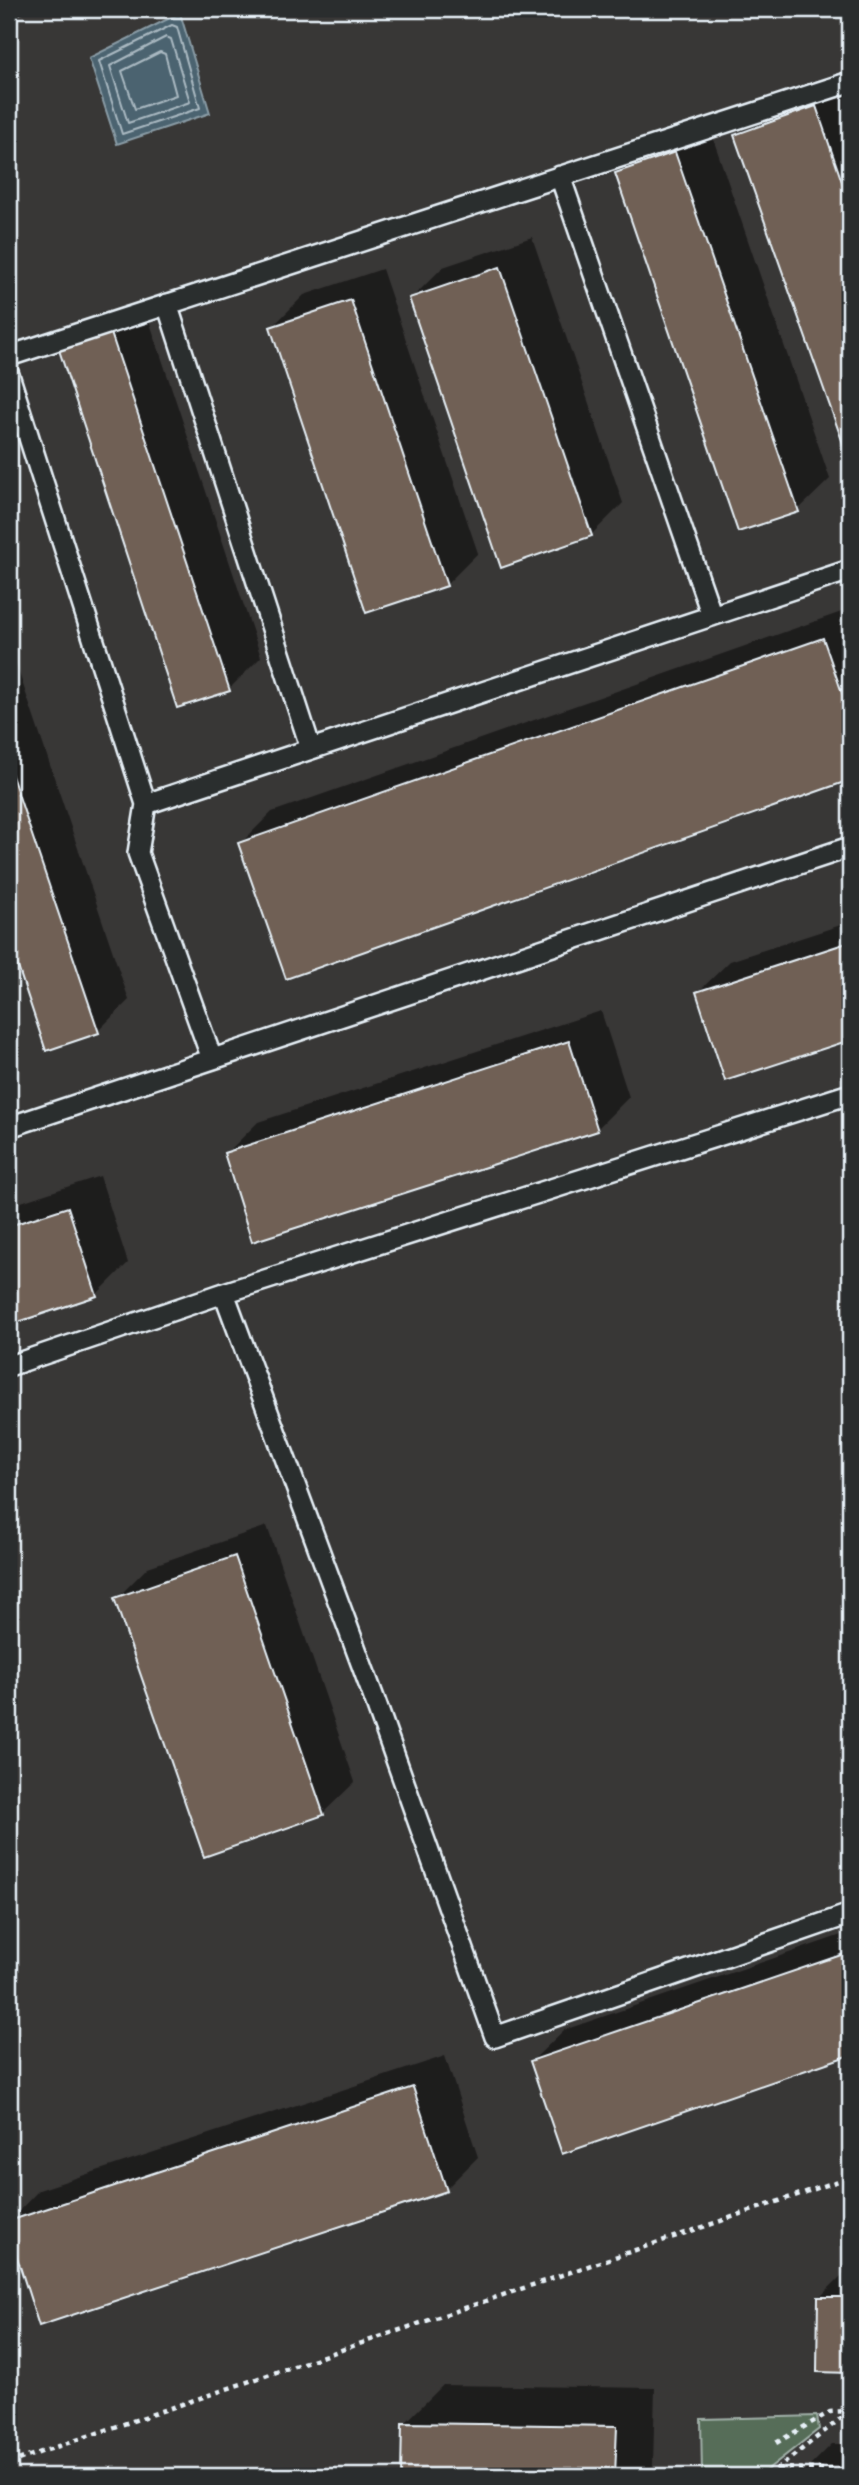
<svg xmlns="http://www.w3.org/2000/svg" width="859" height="2485" font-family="Dekko,sans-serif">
	<rect width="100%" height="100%" fill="#383736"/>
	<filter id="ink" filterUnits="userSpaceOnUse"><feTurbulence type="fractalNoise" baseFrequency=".0143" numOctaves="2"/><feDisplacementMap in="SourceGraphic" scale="14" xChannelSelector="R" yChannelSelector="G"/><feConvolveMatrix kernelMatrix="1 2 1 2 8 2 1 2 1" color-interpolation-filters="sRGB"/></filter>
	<g filter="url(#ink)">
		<path fill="#576d59" stroke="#a0afa8" stroke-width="2" d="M817,2416l2,13 -60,47h-57l-1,-57z"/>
		<path fill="#4c6470" stroke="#8a9ca6" stroke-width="2" d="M180,13l30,100 -93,31 -28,-86z"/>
		<path fill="#0007" d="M850,84v374l-114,-322 32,-32z
			M707,121l123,358 -32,31 -181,-337 31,-31z
			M532,237l91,266 -32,32 -180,-236 32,-32z
			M382,269l96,284 -32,32 -174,-258 32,-32z
			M143,302l118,355 -32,32 -168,-338 32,-32z
			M850,609v169l-563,199 -47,-133 32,-32z
			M9,643l120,357 -31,31 -51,18 -38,-115z
			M850,922v117l-123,40 -29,-87 32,-31z
			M601,1011l28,86 -32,32 -371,25 32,-32z
			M100,1176l28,87 -32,32 -87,28v-117z
			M267,1526l88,256 -32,31 -207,-214 32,-32z
			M850,1932v121l-287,99 -31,-91 32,-31z
			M445,2056l33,101 -32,32 -405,135 -32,-98v-5l30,-31z
			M850,2267v104l-31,-1 1,-73z
			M443,2385l212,3 -2,78 -11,10h-239l1,-52z
			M832,2444h18v32h-50z"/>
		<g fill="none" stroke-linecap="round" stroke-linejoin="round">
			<path stroke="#aab9c2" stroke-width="2" d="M172,25l5,2 23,81 -78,26 -23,-73z
				M166,37l5,2 19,63 -62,21 -18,-57z
				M160,52l5,2 11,41 -41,14 -13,-38z"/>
		</g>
		<path fill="#6f6155" stroke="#e8f1f8" stroke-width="2" d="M816,106l34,99v258l-116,-328z
			M675,152l124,360 -61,20 -123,-359z
			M500,267l92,269 -91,32 -92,-270z
			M351,300l96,286 -81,27 -96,-286z
			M111,333l119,358 -53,17 -118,-358z
			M823,638l27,78v64l-564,199 -48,-136z
			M9,767l90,266 -53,18 -37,-111z
			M850,942v98l-125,41 -29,-89z
			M569,1041l29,90 -346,111 -28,-89z
			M68,1207l29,89 -88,29v-99z
			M235,1556l89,259 -120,42 -90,-259z
			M850,1952v103l-288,99 -32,-93z
			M413,2087l34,104 -408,135 -30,-94v-11z
			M818,2297h32v76l-33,-1z
			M402,2423l215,3 -2,50h-214z"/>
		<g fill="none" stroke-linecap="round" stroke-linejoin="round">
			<g stroke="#e8f1f8" stroke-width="24">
				<path id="lane" d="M560,176l152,440
					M167,304l144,445
					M9,356l841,-274
					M9,375l137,429 -8,49 74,206
					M146,804l704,-234
					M9,1127l841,-280
					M224,1293l150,405 121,339 355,-123
					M9,1366l215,-73 626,-199"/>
			</g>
			<path stroke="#e8f1f8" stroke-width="4.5" stroke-dasharray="5 5" stroke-linecap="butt" d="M9,16l19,-7
				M776,2443l54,-31 19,-1
				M9,2463l841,-286
				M778,2468l72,2
				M768,2476l82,-65"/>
			<use href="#lane" stroke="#2a2d2e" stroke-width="19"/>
		</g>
	</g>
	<rect width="859" height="2485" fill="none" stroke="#2a2d2e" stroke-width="35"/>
	<rect x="18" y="18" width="824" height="2450" fill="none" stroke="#e8f1f8" stroke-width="2.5" filter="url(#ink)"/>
</svg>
